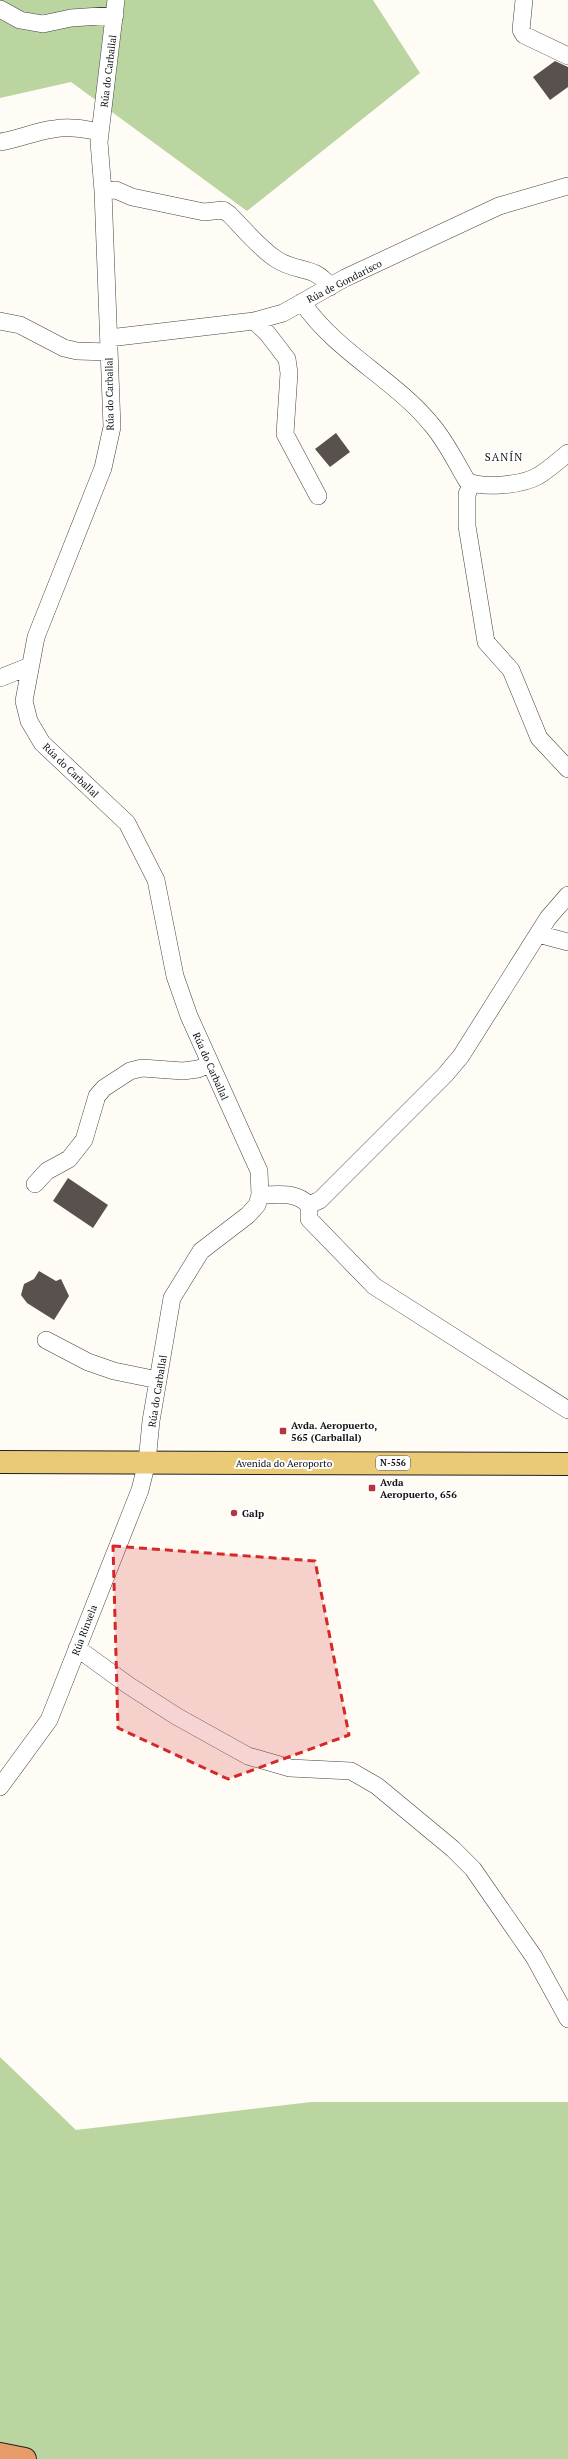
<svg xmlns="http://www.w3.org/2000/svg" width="568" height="2459" font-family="'PT Serif',serif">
	<rect width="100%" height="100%" fill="#fefcf4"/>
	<path fill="#bbd5a1" d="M0,0h373l47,73 -173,138 -176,-129 -71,16z
		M0,2057l76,73 235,-28h257v357h-568z"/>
	<path fill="#58514d" d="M555,61l13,6v20l-18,13 -17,-23z
		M336,433l14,19 -20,15 -15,-18z
		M68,1178l40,27 -15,23 -40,-27z
		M39,1271l17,10 5,-2 8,17 -15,24 -27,-17 -6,-8 3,-11 10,-5z"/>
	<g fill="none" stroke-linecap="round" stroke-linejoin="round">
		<g stroke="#434343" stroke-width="18">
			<path id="minor" d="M524,0l-3,30 3,5 44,21
				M0,9l20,11 23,4 28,-6 44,-3
				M0,142c19,-3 36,-11 54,-13 15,-3 31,0 46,3
				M103,191l13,-1 16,7 72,15 19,-2 6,4c15,15 30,34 47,45 20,14 38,5 54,28
				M302,302c33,49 92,77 129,122 15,17 24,37 36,57 16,8 55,4 71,-5 10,-6 20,-15 30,-23
				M0,321l20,4 44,23 13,3 32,1
				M254,321l13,12 20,26 2,14 -4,61 33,62
				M109,338l145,-17 29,-8 62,-35 154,-72 69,-20
				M472,483l-5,11v32l19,116 25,28 28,68 29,31
				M0,678l30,-12
				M538,934l30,8
				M35,1184l12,-13 22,-12 15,-19 13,-44 7,-8 26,-17 12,-3 41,3 15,-2 12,-5
				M260,1195c19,0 35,-4 49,10v14l65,67 194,124
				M309,1205l11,-5 125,-125 16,-19 87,-138 20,-23
				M46,1340l42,22 26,9 44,9
				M77,1648l51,37 48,31 72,40 42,12 61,3 26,15 76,63 20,20 61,88 34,62
				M0,1787l49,-67 91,-230 7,-28 4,-41 21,-123 29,-47 47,-36 9,-10 3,-10 -1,-24 -70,-155 -14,-40 -19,-96 -29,-57 -85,-80 -13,-22 -5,-20 12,-64 67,-169 9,-41 -9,-236 -4,-49 17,-142"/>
		</g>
		<g stroke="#212121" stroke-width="24">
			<path id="primary" d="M0,1462l568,2"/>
		</g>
		<g stroke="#212121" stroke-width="24">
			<path id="motorway" d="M0,2454l25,5"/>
		</g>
		<use href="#minor" stroke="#fff" stroke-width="17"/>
		<use href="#primary" stroke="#ebca77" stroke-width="22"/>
		<use href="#motorway" stroke="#e69d6a" stroke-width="22"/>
	</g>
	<path fill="#d62828" fill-opacity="0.2" stroke="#d62828" stroke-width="3" stroke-dasharray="8 5" stroke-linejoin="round" d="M113,1546l202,15 34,174 -121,44 -110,-51z"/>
	<g fill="#b33541" stroke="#fff" stroke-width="1.5">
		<rect x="279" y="1427" width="8" height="8" rx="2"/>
		<rect x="368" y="1484" width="8" height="8" rx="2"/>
		<circle cx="234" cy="1513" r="4"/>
	</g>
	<g text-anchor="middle" stroke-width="4" stroke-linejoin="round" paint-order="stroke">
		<rect fill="#fff" stroke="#585858" stroke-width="1" x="376" y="1456" width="34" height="14" rx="3"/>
		<g font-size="9" font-weight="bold" fill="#101010">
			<text x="393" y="1466">N-556</text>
		</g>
		<g font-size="10" fill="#101010" stroke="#fff">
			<text transform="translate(108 71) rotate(-83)" y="4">Rúa do Carballal</text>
			<text transform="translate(344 281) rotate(-27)" y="4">Rúa de Gondarisco</text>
			<text transform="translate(109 394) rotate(-91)" y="4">Rúa do Carballal</text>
			<text transform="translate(71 770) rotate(44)" y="4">Rúa do Carballal</text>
			<text transform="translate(211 1066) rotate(66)" y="4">Rúa do Carballal</text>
			<text transform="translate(157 1391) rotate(-81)" y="4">Rúa do Carballal</text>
			<text x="284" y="1467">Avenida do Aeroporto</text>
			<text transform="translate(84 1630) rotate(-69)" y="4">Rúa Rinxela</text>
		</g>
		<g font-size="10" font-weight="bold" fill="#101010" stroke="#fff" text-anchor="start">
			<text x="291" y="1429">Avda. Aeropuerto,<tspan x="291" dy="12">565 (Carballal)</tspan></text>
			<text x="380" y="1486">Avda<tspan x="380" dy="12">Aeropuerto, 656</tspan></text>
			<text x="242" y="1517">Galp</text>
		</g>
		<g font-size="11" letter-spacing="1" fill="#101010" stroke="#fff">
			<text x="504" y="461">SANÍN</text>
		</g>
	</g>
</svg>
